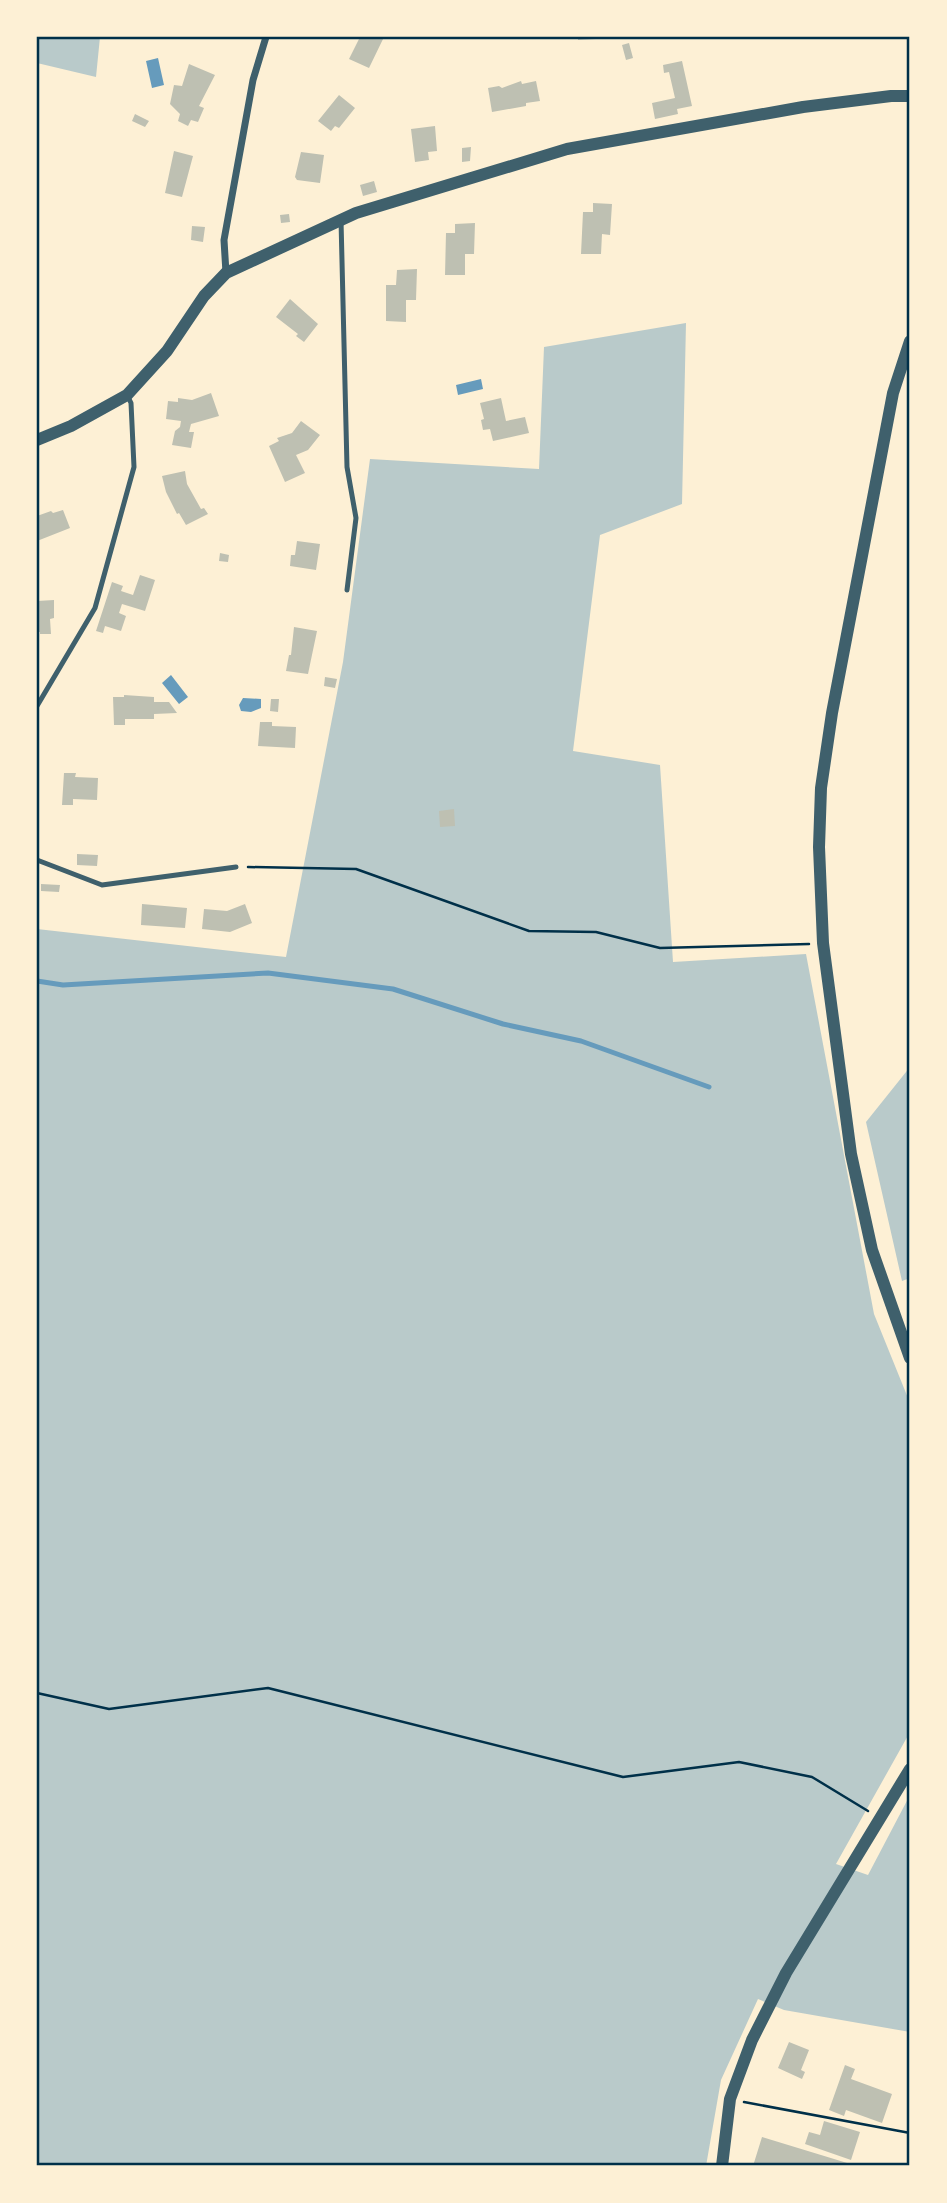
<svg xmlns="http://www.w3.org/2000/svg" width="947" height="2203" font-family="Rubik,sans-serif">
	<rect width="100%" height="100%" fill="#fdf0d5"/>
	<path fill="#b9caca" d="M37,37h63l-4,40 -59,-14z
		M686,323l-4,181 -82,31 -27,216 87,14 13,197 133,-8 68,360 36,89v329l-74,132 32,11 42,-80v237l-126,-22 -26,-11 -37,81 -15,86h-669v-1237l249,28 57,-295 27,-203 169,10 5,-122z
		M910,1067v211l-8,3 -36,-159z"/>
	<path fill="#669bbc" d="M158,58l6,27 -12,3 -6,-27z
		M481,379l2,10 -25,6 -2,-10z
		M171,675l17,22 -9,7 -17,-21z
		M243,698l18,1v9l-10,4 -10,-1 -2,-6z"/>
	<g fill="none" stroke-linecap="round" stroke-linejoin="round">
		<path stroke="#669bbc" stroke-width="5" d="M37,981l26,4 205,-12 125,16 110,35 78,17 128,46"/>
	</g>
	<path fill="#bec0b2" d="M360,37h24l-15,31 -20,-9z
		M578,37h18v2l-18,1z
		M629,43l4,15 -7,2 -4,-15z
		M682,61l10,45 -15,3 1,5 -23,5 -3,-16 23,-5 -6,-26 -5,1 -1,-8z
		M189,64l26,11 -16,31 5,2 -6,14 -7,-2 -3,6 -10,-5 2,-7 -10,-10 4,-19 8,1z
		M521,81l1,3 14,-3 4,20 -14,2v3l-34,6 -4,-24 11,-2 3,2z
		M339,95l16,13 -16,20 -4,-2 -4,5 -13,-10z
		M135,114l14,7 -4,6 -13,-6z
		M435,126l2,25 -9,1 1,8 -14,2 -4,-33z
		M471,147l-1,14 -8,1v-14z
		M174,151l19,5 -11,41 -17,-4z
		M301,152l23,3 -4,28 -23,-3 -2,-3z
		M374,181l3,11 -14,4 -3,-11z
		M593,203l19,1 -2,31 -8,-1 -1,20h-20l2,-42h10z
		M289,214l1,8 -9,1 -1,-8z
		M475,223l-1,31h-9v21h-20l1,-42h9v-9z
		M192,226l13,1 -2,15 -12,-2z
		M417,269l-1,31h-10v22l-20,-1v-36h10l1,-15z
		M290,299l28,25 -14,18 -8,-6 2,-2 -22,-17z
		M211,393l8,23 -28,8 -2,8h5l-3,16 -19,-3 3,-14 5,-4 1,-6 -15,-2 2,-18 10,1v-4l14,2z
		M501,398l5,23 19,-4 4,16 -36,8 -3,-12 -7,1 -2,-10 3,-1 -4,-16z
		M301,421l19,14 -12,15 -12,5 9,18 -20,9 -16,-36 10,-5 -2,-3 15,-5z
		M185,471l2,13 14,25 3,-1 4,6 -22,11 -7,-12 -2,1 -11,-22 -4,-16z
		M63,510l7,18 -33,13v-25l14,-5 2,2z
		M297,541l23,3 -4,26 -26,-4 1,-11h4z
		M220,553l9,2 -1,7 -9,-1z
		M140,575l15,5 -10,31 -23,-7 -3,9 7,3 -5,15 -16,-5 -2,7 -7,-2 16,-49 11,4 -2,5 12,4z
		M54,600v18l-4,1 1,15h-11v-2h-3v-31z
		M294,627l23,4 -9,43 -22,-3 3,-16h2z
		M325,677l12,2 -2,9 -11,-2z
		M124,695l30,2v5h15l8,11 -23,1v5h-29v6h-11l-1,-28h11z
		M271,699h8l-1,13 -8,-1z
		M260,722h12v4l24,1 -1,21 -37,-2z
		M64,773h12l-1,4 23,1 -1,22 -24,-1v6h-11z
		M454,809l1,17 -15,1 -1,-16z
		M77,854l21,1 -1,11 -20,-1z
		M41,884l19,1 -1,7 -18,-1z
		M142,904l45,4 -2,20 -44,-3z
		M245,904l7,19 -22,9 -28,-3 2,-20 23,2z
		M789,2042l20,8 -8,20 4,2 -3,7 -24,-11z
		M845,2065l10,4 -4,10 41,15 -10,29 -36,-13 -2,6 -15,-6z
		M824,2121l36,11 -9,28 -46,-16 4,-12 11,3z
		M762,2137l95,29h-104z"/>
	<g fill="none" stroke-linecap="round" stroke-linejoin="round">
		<path stroke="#003049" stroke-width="2.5" d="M248,867l108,2 173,62 67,1 64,16 149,-4
			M37,1693l72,16 159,-21 355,89 116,-15 73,15 56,34
			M744,2102l166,31"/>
		<path stroke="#3f606c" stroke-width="5" d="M341,220l6,247 9,51 -9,72
			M37,706l58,-98 39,-141 -3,-64 -4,-8
			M37,860l65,25 134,-18"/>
		<path stroke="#3f606c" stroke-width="7" d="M226,273l-2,-33 29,-160 13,-43"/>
		<path stroke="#3f606c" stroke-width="12" d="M910,341l-17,52 -61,320 -11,75 -2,59 4,96 28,211 21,96 38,108
			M37,440l34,-14 56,-31 40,-44 37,-55 22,-23 130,-60 211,-64 236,-42 88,-11h19
			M722,2166l8,-67 22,-59 34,-67 124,-204"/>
	</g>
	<rect width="947" height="2203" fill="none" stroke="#fdf0d5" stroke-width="77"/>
	<rect x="38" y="38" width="870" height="2126" fill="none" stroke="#003049" stroke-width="2.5"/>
</svg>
